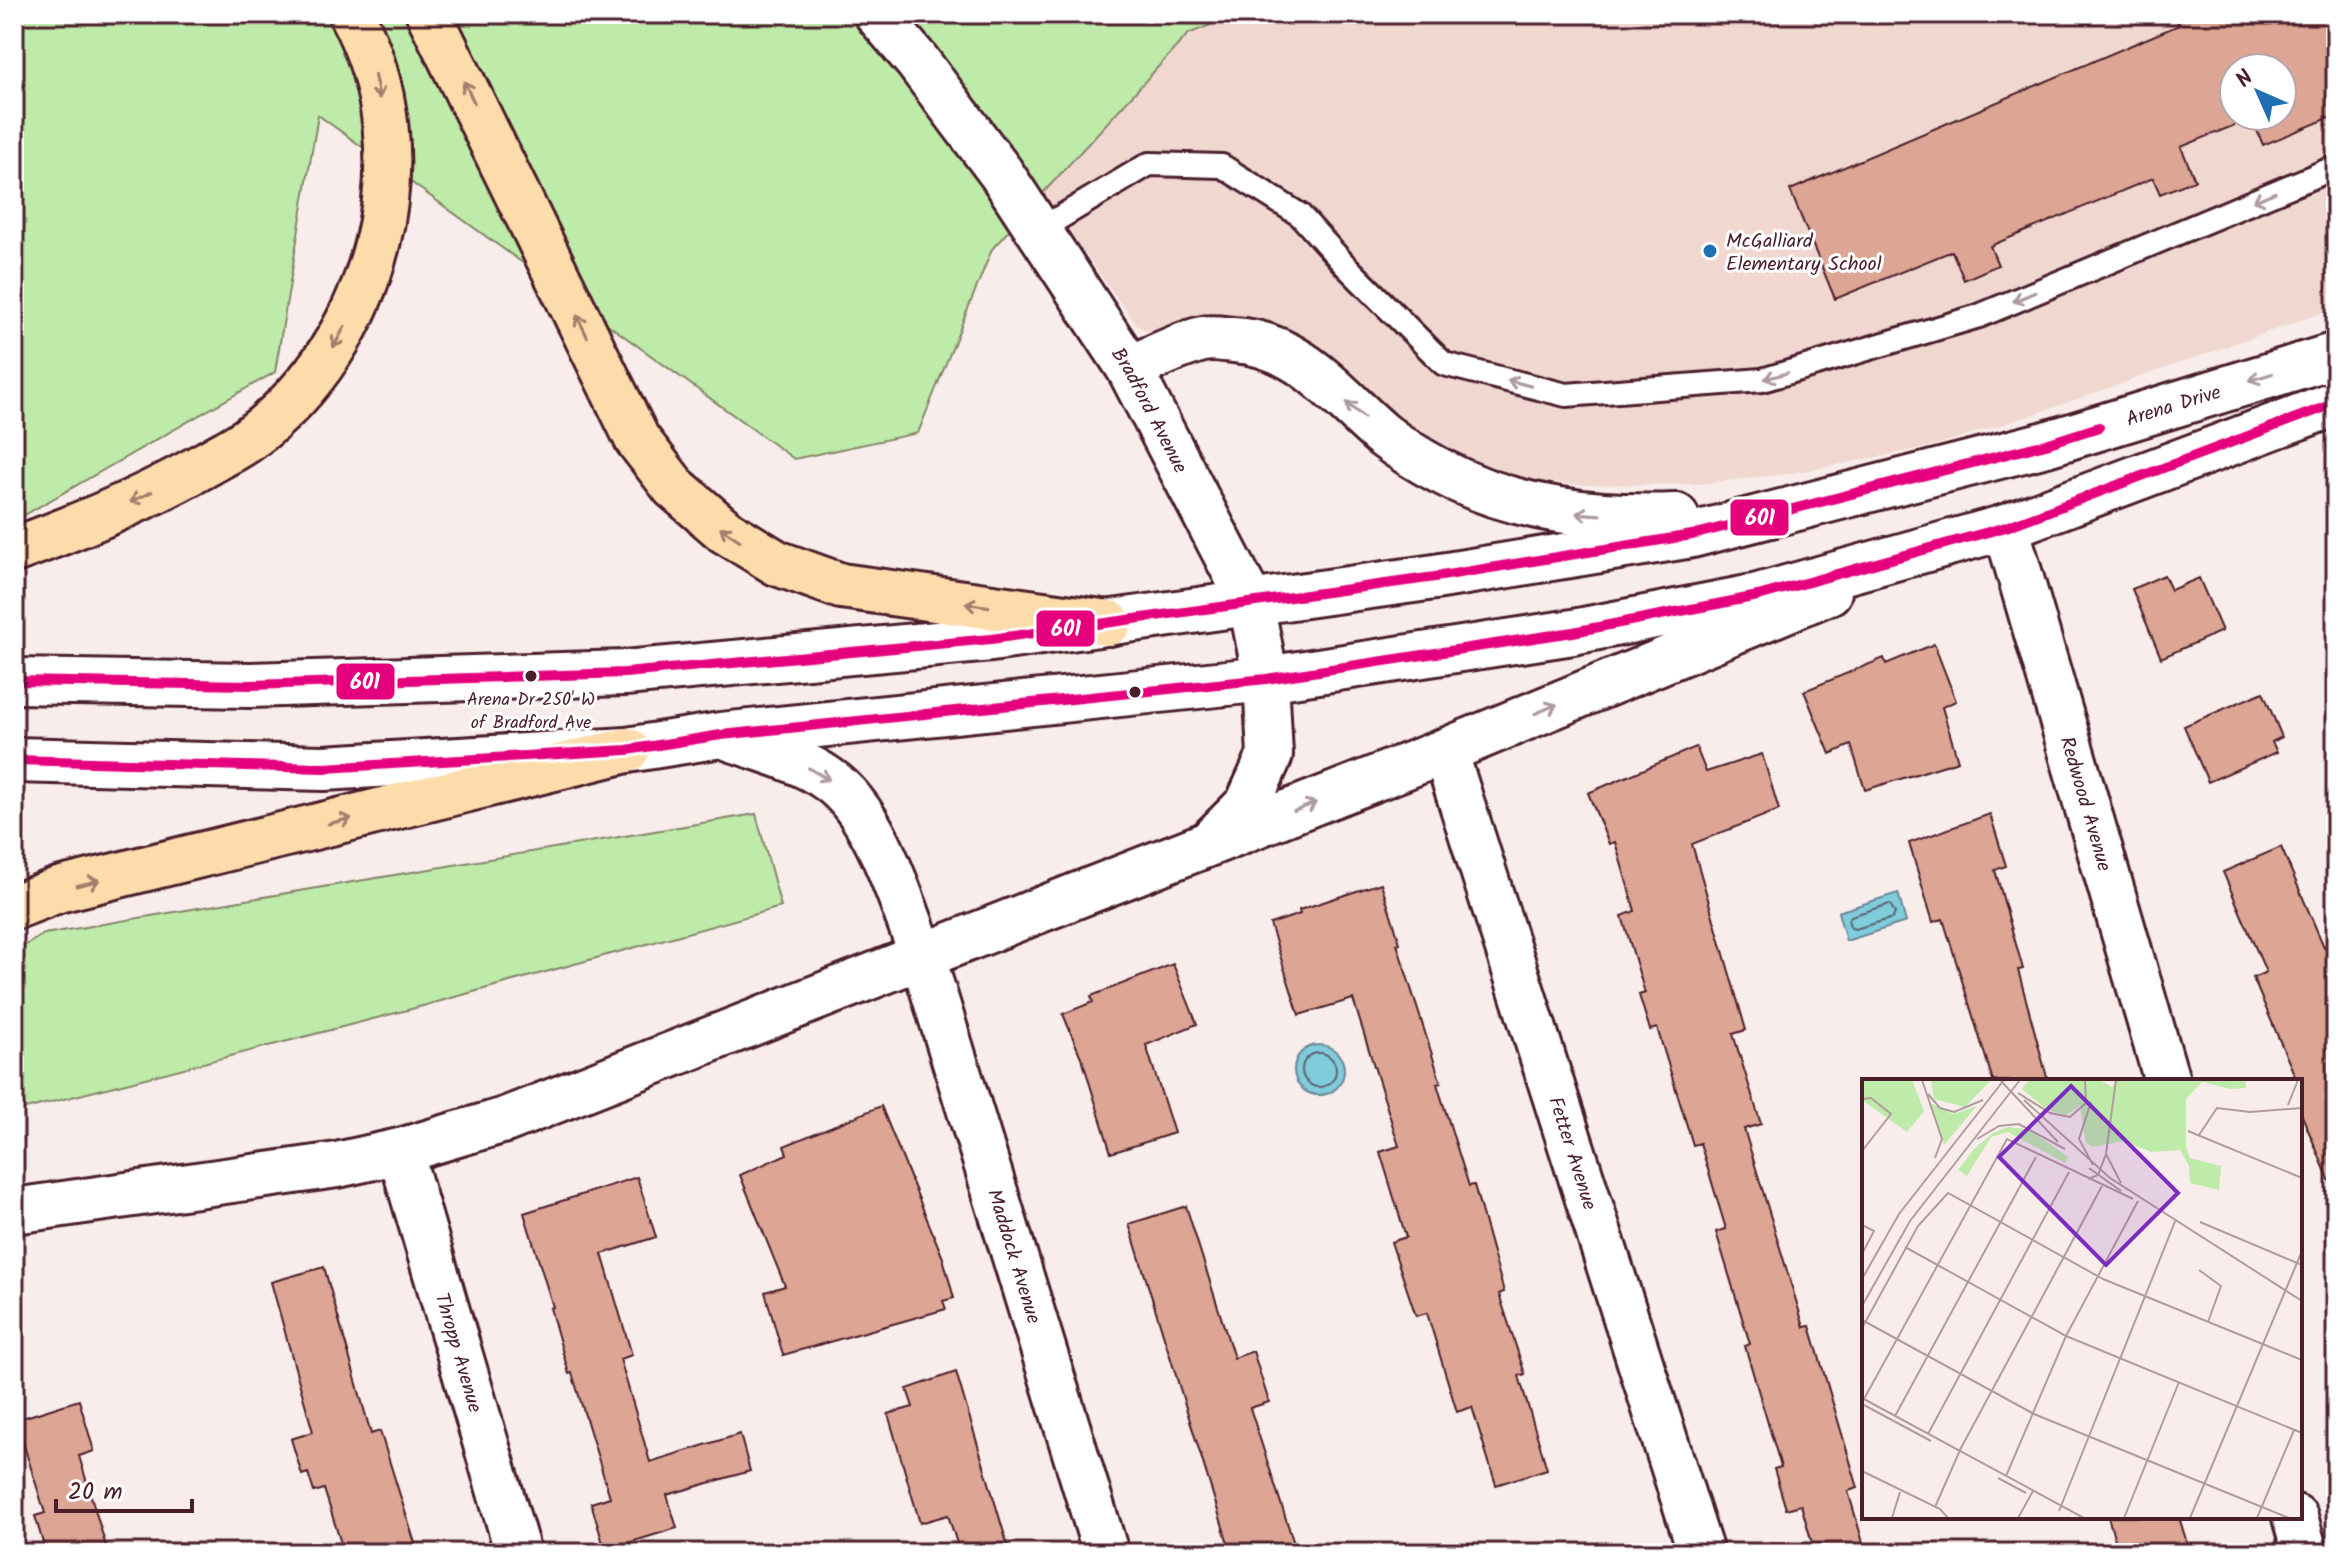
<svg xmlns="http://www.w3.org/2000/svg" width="2350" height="1567" font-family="Kalam,sans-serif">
	<rect width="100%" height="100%" fill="#f8edea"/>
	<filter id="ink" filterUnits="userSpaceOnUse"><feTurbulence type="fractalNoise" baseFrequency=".0125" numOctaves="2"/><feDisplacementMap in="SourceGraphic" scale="16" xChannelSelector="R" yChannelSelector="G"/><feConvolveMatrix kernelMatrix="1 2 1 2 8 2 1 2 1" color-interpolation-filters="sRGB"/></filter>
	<g filter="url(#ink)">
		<path fill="#f0d7d0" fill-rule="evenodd" d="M1237,14h1099v294l-307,108 -100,31 -135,26 -95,11 -116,1 -48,-4 -59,-15 -65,-28 -87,-70 -170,-33 -17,-10 -96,-131 147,-160zM2234,68h48v48h-48z"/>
		<path fill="#beeba9" stroke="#84856a" stroke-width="2" d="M14,14h1223l-49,20 -196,215 -74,184 -124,26 -476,-344 -43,257 -261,149z
			M756,814l25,93 -362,100 -405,105v-160l30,-18z"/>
		<path fill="#7fccdd" stroke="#6a8796" stroke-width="2" d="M1898,893l8,29 -60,19 -8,-29z
			M1294 1070a25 25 0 1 1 50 0a25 25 0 1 1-50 0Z"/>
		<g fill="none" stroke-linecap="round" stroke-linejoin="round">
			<path stroke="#5f6472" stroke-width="2" d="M1890,904l5,9 -2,5 -38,11 -4,-1 -3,-8 3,-4z
				M1302 1070a17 17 0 1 1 34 0a17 17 0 1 1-34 0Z"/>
		</g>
		<path fill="#dca594" stroke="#4a1f2b" stroke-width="2" fill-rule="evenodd" d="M2174,14h162v101l-73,30 -11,-27 -71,29 14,33 -35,14 -7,-16 -163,68 8,19 -34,15 -12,-29 -117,48 -45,-109 389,-165zM2234,68h48v48h-48z
			M2164,575l7,15 28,-12 23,53 -61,27 -29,-69z
			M1934,644l22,57 -14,6 16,54 -93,29 -14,-45 -21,9 -26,-63 80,-33 2,6z
			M2263,692l19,45 -10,5 5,10 -69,30 -24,-56z
			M1696,747l10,25 56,-18 17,56 -87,34 54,186 -13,4 28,90 -17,5 60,198 6,-1 48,162 -10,3 18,62h-51l-14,-48 -15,4 -12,-40 7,-2 -36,-121 5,-2 -34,-112 10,-3 -26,-86 -7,2 -36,-117 -7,2 -11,-35 6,-2 -23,-77 13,-5 -20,-69 -6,2 -21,-51z
			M1990,814l16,52 -11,4 28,99 -5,1 30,111h-55l-50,-162 -10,3 -24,-79z
			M2281,847l43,100 12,-6v255l-36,-85v-30h-3l-44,-103 13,-6 -43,-100z
			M1381,883l19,60 -3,1 44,139 -4,1 32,102 5,-1 30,107 -5,2 26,80 -6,2 28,93 -51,16 -24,-78 -15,5 -30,-99 -11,3 -25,-74 15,-5 -26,-85 19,-6 -46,-147 -54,16 -29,-91 30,-10 -1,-4z
			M1173,964l24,60 -51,21 28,88 -63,20 -28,-91 -20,-48 30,-12 -2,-6z
			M881,1106l62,152 11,40 -11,3 3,8 -163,46 -18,-63 20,-6 -45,-111 47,-21 -3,-8z
			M637,1177l19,60 -54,17 30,101 -12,4 30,103 90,-28 10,37 -83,24 10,33 -72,22 -14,-47 19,-6 -38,-124 -3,1 -19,-66 3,-1 -29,-94z
			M1186,1206l48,152 19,-7 16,51 -19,6 47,145h-66l-102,-329z
			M324,1267l47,167 9,-3 38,122h-74l-20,-64 -10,3 -6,-19 -6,2 -11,-36 22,-7 -42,-150z
			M956,1372l54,181h-50l-12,-38 -28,8 -32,-109 25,-7 -6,-18z
			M79,1400l15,51 -15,5 29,97h-62l-11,-37 10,-3 -29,-93z
			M2108,1517h71l11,36h-71z"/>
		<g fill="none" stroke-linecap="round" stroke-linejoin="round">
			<g stroke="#4a1f2b" stroke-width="28">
				<path id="service" d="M1039,230l110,-66 73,2 78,49 45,50 99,99 122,31 196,-15 217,-64 357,-149"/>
			</g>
			<g stroke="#4a1f2b" stroke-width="50">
				<g id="minor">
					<path id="s1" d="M877,14l40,47 84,112 128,195 122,235 15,76 4,76 -22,49 -34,34"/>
					<path id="s2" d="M2006,527l161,554"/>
					<path id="s3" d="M1445,751l256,802"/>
					<path id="s4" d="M923,958l183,595"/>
					<path id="s5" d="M400,1151l118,402"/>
					<path d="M14,1211l323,-46 63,-14 105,-31 940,-369 384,-159"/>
					<path d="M2295,1517l10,36"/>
				</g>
			</g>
			<g stroke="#4a1f2b" stroke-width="50">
				<g id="secondary">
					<path d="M1129,368c24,-9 49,-23 74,-29 9,-2 21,0 30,1 66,3 103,55 150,95 17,13 38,26 57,36 73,39 154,48 236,45"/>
					<path id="s6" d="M14,681l236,4 375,-12 366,-34 444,-62 257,-42 354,-91 290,-89"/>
					<path d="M730,738c33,12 70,21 98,41 49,33 74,125 95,179"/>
					<path d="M14,760l310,8 303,-18 94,-15 545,-56 307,-47 185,-36 248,-69 330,-124"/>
				</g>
			</g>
			<g stroke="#4a1f2b" stroke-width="50">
				<path id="motorway" d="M429,14l208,425 37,48 51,44 52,32 64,23 268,37
					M14,550c67,-24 132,-52 194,-87 13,-8 29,-15 42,-25 127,-94 178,-281 101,-424
					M14,907l44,-17 569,-140"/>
			</g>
			<use href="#service" stroke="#fff" stroke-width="22"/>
			<use href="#minor" stroke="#fff" stroke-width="44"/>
			<use href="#secondary" stroke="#fff" stroke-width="44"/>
			<use href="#motorway" stroke="#fddcac" stroke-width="44"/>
			<g stroke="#fff" stroke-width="16">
				<path id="bus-1" d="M14,681l236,4 375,-12 366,-34 444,-62 257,-42 354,-91 53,-17
					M14,760l310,8 303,-18 94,-15 545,-56 307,-47 185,-36 248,-69 330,-124"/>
			</g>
			<use href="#bus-1" stroke="#e5007d" stroke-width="10"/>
		</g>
		<defs><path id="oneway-shaft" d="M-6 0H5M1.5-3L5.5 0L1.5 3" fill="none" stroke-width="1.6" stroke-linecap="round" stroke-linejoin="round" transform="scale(2)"/></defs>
		<g stroke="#a47e6c">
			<use href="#oneway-shaft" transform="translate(377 87) rotate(78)"/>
			<use href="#oneway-shaft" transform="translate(469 92) rotate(-116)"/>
			<use href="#oneway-shaft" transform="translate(582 326) rotate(-116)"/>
			<use href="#oneway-shaft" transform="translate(339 337) rotate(119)"/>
			<use href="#oneway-shaft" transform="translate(141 497) rotate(154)"/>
			<use href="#oneway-shaft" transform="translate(730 534) rotate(-146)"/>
			<use href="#oneway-shaft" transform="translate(977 605) rotate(-172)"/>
			<use href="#oneway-shaft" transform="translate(340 821) rotate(-14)"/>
			<use href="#oneway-shaft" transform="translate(88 883) rotate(-14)"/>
		</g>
		<g stroke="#ae9aa0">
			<use href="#oneway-shaft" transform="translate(2264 197) rotate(157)"/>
			<use href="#oneway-shaft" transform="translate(2024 297) rotate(157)"/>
			<use href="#oneway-shaft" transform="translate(1776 376) rotate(164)"/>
			<use href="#oneway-shaft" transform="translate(2261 377) rotate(163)"/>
			<use href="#oneway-shaft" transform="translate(1519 383) rotate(-165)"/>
			<use href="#oneway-shaft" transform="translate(1355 410) rotate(-139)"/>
			<use href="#oneway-shaft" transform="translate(1588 514) rotate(-176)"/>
			<use href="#oneway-shaft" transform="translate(1546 709) rotate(-23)"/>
			<use href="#oneway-shaft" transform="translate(819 774) rotate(30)"/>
			<use href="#oneway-shaft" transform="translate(1305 807) rotate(-22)"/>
		</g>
	</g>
	<circle fill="#1f6fb2" stroke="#fff" stroke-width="3" cx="1710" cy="251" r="8"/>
	<g fill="#4a1f2b" stroke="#fff" stroke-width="3">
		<circle cx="531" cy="676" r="7"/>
		<circle cx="1135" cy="692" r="7"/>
	</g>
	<g text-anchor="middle" stroke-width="6" stroke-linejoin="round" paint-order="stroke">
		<g font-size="18" fill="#4a1f2b" stroke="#fff">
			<text x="531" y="705">Arena Dr 250' W<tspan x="531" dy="23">of Bradford Ave</tspan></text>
		</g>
		<g font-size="20" fill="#4a1f2b" stroke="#fff" text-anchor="start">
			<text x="1726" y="247">McGalliard<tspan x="1726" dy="23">Elementary School</tspan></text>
		</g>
		<g font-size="20" fill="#4a1f2b" stroke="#fff">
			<text dy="7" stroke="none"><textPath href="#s6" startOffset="2186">Arena Drive</textPath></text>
			<text dy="7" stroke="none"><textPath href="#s1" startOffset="482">Bradford Avenue</textPath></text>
			<text dy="7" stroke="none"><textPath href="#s2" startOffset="288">Redwood Avenue</textPath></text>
			<text dy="7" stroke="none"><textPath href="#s3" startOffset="422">Fetter Avenue</textPath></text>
			<text dy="7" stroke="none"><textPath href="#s4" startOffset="312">Maddock Avenue</textPath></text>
			<text dy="7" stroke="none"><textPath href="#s5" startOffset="210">Thropp Avenue</textPath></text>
		</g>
	</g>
	<g transform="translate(1862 1079)">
		<rect width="440" height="440" fill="#f8edea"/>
		<path d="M0,1h50l12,31 -17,21 -45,-32zM69,1h60l-26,27 -31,-8zM167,1h71l12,7 5,-7h129v8l-15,1 -29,-7 -16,17v48l4,11 31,8 -2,24 -29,-7 -1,-17 -9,-16 -28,2 -29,-11 -30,6 -7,-4 -6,-37 -14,9 -19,-5 -25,-21zM68,24l23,11 24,-8 -33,39zM146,48l22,3 38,27 -3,6 -57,-31 -17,5 -24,39 -9,-6 16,-21 19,-16z" fill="#beeba9"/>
		<path fill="none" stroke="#b29b9e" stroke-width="2" d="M60,1l20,59 -7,19M139,2l57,61M156,14l32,20 20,4 16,-14 -1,-23M66,15l12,14 14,4 29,-12M0,20l9,-1 20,16 -29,37M162,21l86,78 192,123M229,23l-12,37 14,26M426,26l10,-25M326,52l114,47M337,56l18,-27 33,4 52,-4M115,60l22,-13 20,-2 46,25M244,75l15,29M227,89l32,23M226,100l10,-4 8,-21 10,-74M338,143l102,43M0,146l12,6 -12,23M43,168l161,89 236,97M337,191l22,16 -13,36M0,200l37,-65 105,-134M0,227l48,-85 110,-141M0,241l172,94 255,104M0,249l56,-102 30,-33 155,86 199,81M0,319l222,120M2,320l143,-260 126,60M0,325l69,37M33,337l141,-259M66,355l141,-262M0,392l78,38 8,9M144,397l60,-140 72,-135M136,399l28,15M73,428l26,-59 141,-262M197,432l117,-292M30,439l8,-26M156,439l15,-27M262,439l55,-136M328,439l112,-267M395,439l37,-88"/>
		<path fill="#7b2cbf" fill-opacity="0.15" stroke="#7b2cbf" stroke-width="4" d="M209,7l107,107 -72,72 -107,-108z"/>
		<rect width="440" height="440" fill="none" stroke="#4a1f2b" stroke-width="4"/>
	</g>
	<g stroke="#fff" stroke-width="3">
		<rect x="1729" y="498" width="61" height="39" rx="8" fill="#e5007d"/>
		<rect x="1035" y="609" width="61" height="39" rx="8" fill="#e5007d"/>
		<rect x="335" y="662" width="61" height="39" rx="8" fill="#e5007d"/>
	</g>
	<g font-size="22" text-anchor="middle" font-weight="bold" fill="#fff">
		<text x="1760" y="525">601</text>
		<text x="1066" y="636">601</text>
		<text x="365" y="689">601</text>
	</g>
	<rect width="2350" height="1567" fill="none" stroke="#fff" stroke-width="48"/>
	<rect x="24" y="24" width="2302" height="1519" fill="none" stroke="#4a1f2b" stroke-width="3" filter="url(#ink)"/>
	<g transform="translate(2258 92) rotate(315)"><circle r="38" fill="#ffffff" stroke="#b7a5aa" stroke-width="2"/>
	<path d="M0-6L14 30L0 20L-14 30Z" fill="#1f6fb2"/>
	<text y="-12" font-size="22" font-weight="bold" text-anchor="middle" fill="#4a1f2b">N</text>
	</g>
	<path d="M56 1499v12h136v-12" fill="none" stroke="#4a1f2b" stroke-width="4"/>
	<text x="68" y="1499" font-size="24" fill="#4a1f2b" stroke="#ffffff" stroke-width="6" paint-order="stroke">20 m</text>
</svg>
